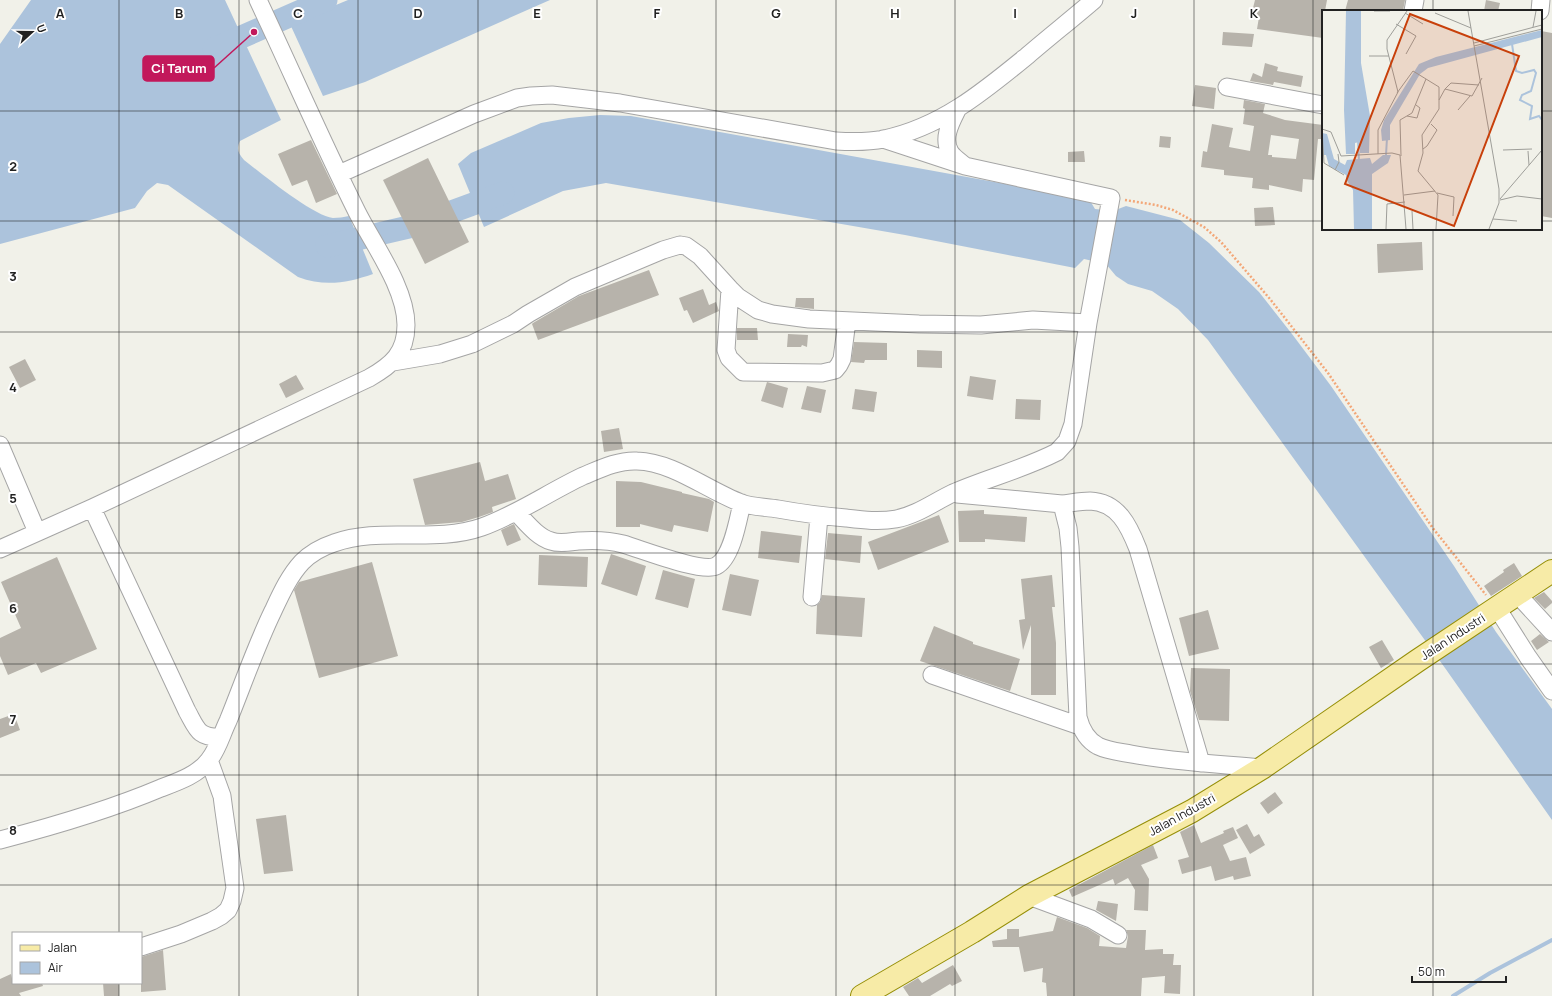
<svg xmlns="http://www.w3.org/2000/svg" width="1552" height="996" font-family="Manrope,sans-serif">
	<rect width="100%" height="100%" fill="#f1f1e9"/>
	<path fill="#acc3dc" d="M31,0h194l56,120 -41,21c-4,8 -2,12 4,19 18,14 69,56 89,58 5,0 11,-1 16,-2l24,58c-26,9 -48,13 -75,3l-130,-92 -11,-2 -10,8 -12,17 -135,36v-200z
		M348,0h202l-185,82 -42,14 -33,-72z
		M600,115l31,1 458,83 6,10 18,2 13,-5 54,14 29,23 50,49 33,42 39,52 123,180 42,66 56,77v111l-107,-152 -237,-328 -30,-31 -26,-18 -24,-7 -12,-8 -10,-12 -22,-5 -9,9 -170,-33 -299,-52 -43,8 -79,36 -26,-63 13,-11 70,-30 28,-5z"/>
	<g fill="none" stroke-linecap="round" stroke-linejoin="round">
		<path stroke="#acc3dc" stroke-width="4" d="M1453,996l37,-23 62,-33"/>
		<path stroke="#acc3dc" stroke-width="23" d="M214,49l112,-49
			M327,246l86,-20 90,-33"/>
	</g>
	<path fill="#b7b3ab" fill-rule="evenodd" d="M1255,0h72l-2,11h-2v27l-66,-9 2,-12 -8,-1z
		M1348,0h57l-2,11h-58z
		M1486,0l14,3 -2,8h-14z
		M1541,31l11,2v185l-11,-2z
		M1223,32l31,2 -2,13 -30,-2z
		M1265,63l13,4 -1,4 26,5 -2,11 -27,-5 -1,3 -23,-4 3,-8 9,4z
		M1195,85l21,3 -2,21 -22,-3z
		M1244,100l21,4 -2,9 22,7 38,5v14h-5l-4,41 -11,-1 -1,13 -33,-7v5l-17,-2 1,-10 -29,-3v-5l-23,-3 2,-16 4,1 5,-28 21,4 -4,19 21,4 4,-25 -11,-2 2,-15 -2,-1zM1271,135l28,4 -3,20 -24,-2v-2h-4z
		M1160,136l11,1 -1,11 -11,-1z
		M311,140l26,54 -21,9 -9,-23 -15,6 -14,-32z
		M1084,151l1,11h-17v-10z
		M428,158l41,84 -44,22 -42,-84z
		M1273,207l2,18 -20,1 -1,-18z
		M1422,242l1,28 -45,3 -1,-29z
		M649,270l10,25 -121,45 -6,-16 1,-1 46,-27z
		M703,289l6,16 7,-3 3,9 -26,12 -6,-13 -3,1 -5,-13z
		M796,298h18v11l-19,-2z
		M737,328h20l1,12h-21z
		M788,334l20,1 -1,12 -5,-2 -1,2h-14z
		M854,342l33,1v17h-22l-1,3 -13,-1z
		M917,350l25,1v17l-25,-1z
		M25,359l11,21 -16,8 -11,-21z
		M296,375l8,14 -18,9 -7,-14z
		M970,376l26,4 -3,20 -26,-4z
		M767,382l21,6 -5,20 -22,-7z
		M807,386l19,4 -5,23 -20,-4z
		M855,389l22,3 -3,20 -22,-3z
		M1016,399l25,1 -1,20 -25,-1z
		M619,428l4,21 -19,3 -3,-21z
		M480,462l5,19 23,-7 8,25 -24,8 1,5 -14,5 -17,5 -37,3 -12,-46z
		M616,481l25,1 41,10v1l27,6 5,3 -6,30 -34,-7 -2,7 -32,-8v3h-24z
		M984,510v4l43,3 -2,25 -40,-3v3h-26l-1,-31z
		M939,515l10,27 -71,28 -10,-28z
		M514,524l7,16 -14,6 -6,-16z
		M761,531l41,5 -3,27 -41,-5z
		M828,533l34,3 -2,27 -35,-4z
		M611,554l35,12 -9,30 -36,-12z
		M539,555l49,2 -1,30 -49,-2z
		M57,557l40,92 -56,24 -5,-10 -28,12 -8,-19v-18l21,-10 -20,-46z
		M372,562l26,94 -79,22 -25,-88 5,-8z
		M1514,563l8,13 -31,20 -7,-10 20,-14 -1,-2z
		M663,570l32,9 -7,29 -33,-9z
		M730,574l29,6 -8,36 -29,-6z
		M1052,575l3,32h-3l4,36v52h-25v-70l-8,25 -4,-30 6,-1 -4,-40z
		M1544,592l8,9v2l-7,6 -11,-11z
		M822,595l43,3 -3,39 -46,-3 1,-29 3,-3z
		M1208,610l11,39 -30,7 -10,-38z
		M934,626l39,16v2l47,15 -10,32 -90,-30z
		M1540,634l9,8 -12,8 -6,-9z
		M1382,640l12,20 -13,8 -12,-21z
		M1191,668l39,1 -1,52 -30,-1 -9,-29z
		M14,714l6,16 -20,8v-19z
		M1275,792l8,11 -15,11 -8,-11z
		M286,815l7,56 -29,3 -8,-55z
		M1247,824l7,13 5,-3 6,11 -15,9 -14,-24z
		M1194,825l7,18 23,-10 -1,-2 10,-4 5,11 -15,7 7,16 16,-4 5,19 -17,4 -1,-4 -18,5 -4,-15 -29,8 -4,-14 11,-3 -9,-25z
		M1153,845l5,13 -17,7 8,14 -1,32 -14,-1 1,-20 -7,-12 -13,7 -2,-6 -41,18 -3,-7z
		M1098,901l20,3 -2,17 -20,-11z
		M1057,917l30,11 13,8 -1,10 27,2 2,-12 -2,-6h20l-1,20 18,-1v5h11l-1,11h8l-1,29 -16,-1 1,-17 -23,2 -1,18h-94l-1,-13 -4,-1 1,-14 -19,4 -5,-25h-26l-1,-6 15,-2v-10h12v8l34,-6z
		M163,950l3,40 -25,2v-35z
		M953,965l9,16 -10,5 -2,-2 -20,12h-21l-6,-9 15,-9 4,5z
		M11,974l2,9h29l1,3 -24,7 2,3h-21v-17z
		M103,983h16v13h-15z"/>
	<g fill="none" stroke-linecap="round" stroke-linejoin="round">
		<g stroke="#a5a5a5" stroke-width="19">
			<path id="minor" d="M1413,11l2,-11
				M1540,11l1,-11
				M1227,87l96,18
				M957,110c-6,12 -15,28 -7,42 3,5 9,9 14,13
				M339,174l135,-60 43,-16 14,-2 21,-1 68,8 216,38c15,1 33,1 48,-2 57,-12 99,-47 143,-83 22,-19 45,-37 67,-56
				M730,289l-4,61 3,8 14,14 79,1 13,-3 4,-5 3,-6 5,-38
				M393,362l47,-8 32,-10 41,-20 15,-10 47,-27 88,-37 17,-5 6,1 14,10 30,33 8,8 20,13 14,4 37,5 110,5 62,1 52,-5 55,3
				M0,445l37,87
				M957,494l105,10 6,24 2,19 8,170c3,12 9,23 20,29 10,5 23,6 33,8 43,8 87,10 131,14
				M1062,504c9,-1 19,-3 28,-3 28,1 39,25 48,48l63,214
				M92,508l95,203c10,18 11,27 34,26
				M516,512c10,10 21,25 35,29 8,3 18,1 27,0 14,-1 30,-1 45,3 18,5 78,29 93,22 16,-8 22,-46 26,-63
				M0,549l92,-41 277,-130c23,-13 37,-25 37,-53 0,-37 -33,-81 -49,-113 -35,-70 -66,-142 -99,-212
				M1517,594l35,38
				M812,597l7,-81
				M1497,608l31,49 24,34
				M932,675l148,51
				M0,840c54,-14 109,-30 161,-52 16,-6 37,-13 48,-28 9,-11 13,-27 19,-39 15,-37 28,-75 45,-110 8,-17 16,-35 29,-49 8,-8 20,-15 32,-19 46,-17 100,1 148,-16 36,-13 67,-35 101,-51 17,-7 35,-16 54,-15 36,1 70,29 104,42 11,4 25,4 37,6 22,4 45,7 68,9 17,2 33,4 50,1 21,-4 38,-17 57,-26 34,-15 71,-24 104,-41l10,-11 6,-17 15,-101 23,-125 -146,-32 -82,-27
				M1029,896l62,23 27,16
				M141,947l40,-13 31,-13 9,-5 7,-6 4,-9 3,-13 -11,-77 -2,-15 -13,-36"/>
		</g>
		<g stroke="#968f08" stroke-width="24">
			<path id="major" d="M862,996l110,-64 57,-36 163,-85 70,-43 155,-107 135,-90"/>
		</g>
		<path stroke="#f3a778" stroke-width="2.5" stroke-dasharray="2 2" stroke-linecap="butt" d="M1125,200l31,5 17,5 31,17 17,15 49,57 58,74 104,154 54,68"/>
		<use href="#minor" stroke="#fff" stroke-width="17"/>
		<use href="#major" stroke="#f7eba7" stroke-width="22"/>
	</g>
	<path fill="none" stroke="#212121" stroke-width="1" stroke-opacity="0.55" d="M119,0v933M239,0v996M358,0v996M478,0v996M597,0v996M716,0v996M836,0v996M955,0v996M1074,0v996M1194,0v996M1313,0v996M1433,0v11M0,111h1323M1541,111h11M0,221h1323M1541,221h11M1433,229v767M0,332h1552M0,443h1552M0,553h1552M0,664h1552M0,775h1552M0,885h1552M119,983v13"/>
	<g text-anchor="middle" stroke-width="4" stroke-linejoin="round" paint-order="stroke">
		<g font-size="12" fill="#212121" stroke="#fff">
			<text transform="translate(1453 637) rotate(-33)" y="4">Jalan Industri</text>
			<text transform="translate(1182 815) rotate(-29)" y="4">Jalan Industri</text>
		</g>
	</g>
	<g transform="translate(1322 10)">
		<rect width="220" height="220" fill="#f1f1e9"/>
		<path d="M24,1h15v52l9,53 -1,37h-9l-1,-11 -4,1v11h-9l-2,-44zM220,20v7l-114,31 -8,6 -30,51v15l-8,1 -1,-11 3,-10 35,-56 17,-7zM0,123l5,1 7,25 11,6 2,-5 23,-2 2,6 11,-9h8l-3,8 -16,11v55h-18l-1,-39 -7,-11v-4l-17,-9 -3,-11h-4z" fill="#acc3dc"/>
		<path fill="none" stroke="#acc3dc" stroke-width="2" d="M190,34l4,27 6,2 12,-3 2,3 -5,18 -9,4 -2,5 12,6 -2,13 9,-3 3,4M36,129l1,23M64,145l1,-17"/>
		<path fill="none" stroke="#9e9e99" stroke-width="1" d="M52,1h16M146,1l31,178v14l-10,26M83,3l18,11M113,3l36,15M74,14l20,12 -10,18M211,17l3,-16M152,33l68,-18M152,36l68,-17M47,46h20M123,79l6,-6 28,2M75,83l16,-22 26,16v22l-17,26 1,18 -5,18 20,24 -2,34M117,90l6,-11 27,7 10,-18M136,100l12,-14M85,106l10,2 3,-10 -4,-3M0,119l9,3 10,24 51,-3 8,2 6,74M0,119l2,34M101,139l4,-3 10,-16 -6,-6M181,140l29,-1M206,141l1,14M56,144v-24l20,-38 -11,-43v-9l20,-29M79,146l-1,-36 12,-7 14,-34M2,153l20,12M13,160l4,-8 -1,-8M115,183l17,4 -1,19M82,185l31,-4M178,189l42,-49M178,190l17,-4 25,3M90,201l1,18M171,209l24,2M64,219l1,-25 18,-2"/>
		<path fill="#c8400b" fill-opacity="0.15" stroke="#c8400b" stroke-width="2" d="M88,4l109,42 -65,170 -109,-42z"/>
		<rect width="220" height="220" fill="none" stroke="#212121" stroke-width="2"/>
	</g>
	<g font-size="13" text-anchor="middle" font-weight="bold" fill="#212121" stroke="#fff" stroke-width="4" stroke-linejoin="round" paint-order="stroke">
		<text x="60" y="18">A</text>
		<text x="179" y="18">B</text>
		<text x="298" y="18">C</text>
		<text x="418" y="18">D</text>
		<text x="537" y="18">E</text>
		<text x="657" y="18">F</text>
		<text x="776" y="18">G</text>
		<text x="895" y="18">H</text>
		<text x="1015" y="18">I</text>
		<text x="1134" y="18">J</text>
		<text x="1254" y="18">K</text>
		<text x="13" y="171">2</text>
		<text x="13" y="281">3</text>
		<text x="13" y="392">4</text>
		<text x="13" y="503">5</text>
		<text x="13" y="613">6</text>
		<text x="13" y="724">7</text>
		<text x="13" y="835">8</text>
	</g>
	<path fill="none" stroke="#c2185b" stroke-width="1.5" d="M254 32L214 68"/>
	<circle fill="#c2185b" stroke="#fff" stroke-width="1.5" cx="254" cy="32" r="4"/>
	<rect fill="#c2185b" stroke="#c2185b" stroke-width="1.5" x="143" y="56" width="71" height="25" rx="4"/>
	<g font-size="13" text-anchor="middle" font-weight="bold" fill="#fff">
		<text x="179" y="73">Ci Tarum</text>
	</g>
	<rect x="12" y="932" width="130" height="52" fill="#ffffff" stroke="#a6a6a6"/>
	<rect x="20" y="945" width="20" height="6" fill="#f7eba7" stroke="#a6a6a6"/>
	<text x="48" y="952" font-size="12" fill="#212121">Jalan</text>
	<rect x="20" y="962" width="20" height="12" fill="#acc3dc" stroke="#a6a6a6"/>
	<text x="48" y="972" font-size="12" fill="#212121">Air</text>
	<g transform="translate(32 32) rotate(69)" stroke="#ffffff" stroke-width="3" paint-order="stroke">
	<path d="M0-3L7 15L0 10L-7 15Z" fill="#212121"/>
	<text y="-6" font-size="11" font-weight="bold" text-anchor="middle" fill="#212121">U</text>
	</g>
	<path d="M1412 976v6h94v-6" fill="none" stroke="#212121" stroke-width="2"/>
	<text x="1418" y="976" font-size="12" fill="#212121" stroke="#ffffff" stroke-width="3" paint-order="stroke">50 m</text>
</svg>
